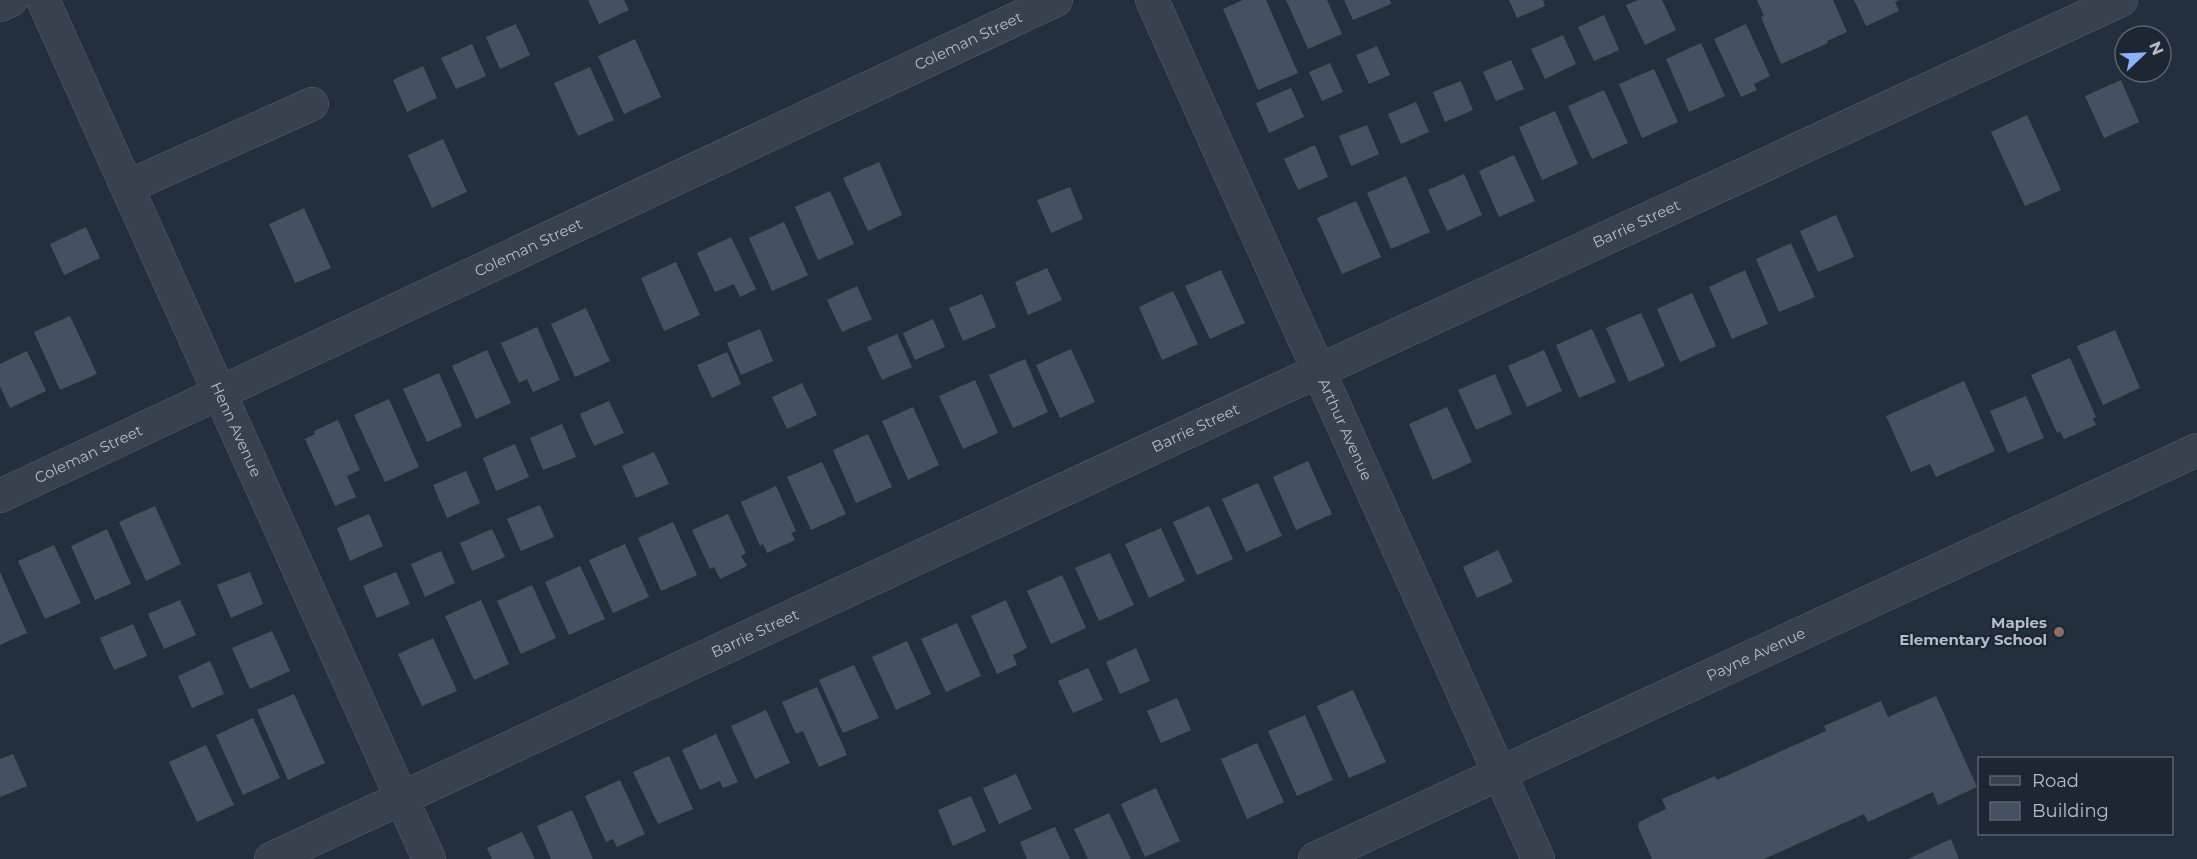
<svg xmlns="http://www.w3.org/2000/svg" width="2197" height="859" font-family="Montserrat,sans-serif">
	<rect width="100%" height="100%" fill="#242f3e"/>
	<path fill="#455162" d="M588,0h36l5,10 -30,14z
		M1243,0h23l32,73 -40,17 -35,-81z
		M1286,0h41l15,34 -34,15z
		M1344,0h46l1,4 -38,16z
		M1509,0h34l2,6 -28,12z
		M1638,0h24l14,30 -31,15 -19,-40z
		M1757,0h76l14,32 -20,9 1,2 -47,21 -20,-47 3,-1z
		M1854,0h45l-4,2 4,9 -33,15z
		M1604,15l15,35 -25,11 -16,-34z
		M516,24l14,31 -30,14 -14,-32z
		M1746,24l24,52 -16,8 3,6 -16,7 -27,-58z
		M1563,35l13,29 -31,15 -14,-30z
		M635,39l26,58 -37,17 -26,-58z
		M1701,43l24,53 -36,16 -23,-53z
		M472,44l14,32 -30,13 -15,-31z
		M1377,46l13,29 -21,9 -13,-29z
		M1511,60l13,29 -28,12 -13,-29z
		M1330,63l13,29 -21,9 -13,-29z
		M423,66l14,32 -30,14 -14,-32z
		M590,67l24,53 -36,16 -24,-53z
		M1654,69l24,53 -36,16 -23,-54z
		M2121,80l18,42 -35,16 -19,-42z
		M1461,81l12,29 -28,12 -12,-30z
		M1291,88l13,29 -35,16 -13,-30z
		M1604,90l24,53 -36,16 -24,-53z
		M1416,102l13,30 -28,12 -13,-30z
		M1555,111l23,53 -36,16 -23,-53z
		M2027,115l34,75 -36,16 -34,-74z
		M1367,125l12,29 -28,12 -12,-30z
		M443,139l24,53 -35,16 -24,-53z
		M1315,145l13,32 -30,13 -14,-31z
		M1514,155l21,46 -36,16 -20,-46z
		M879,162l23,53 -34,16 -25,-53z
		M1464,174l18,41 -35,16 -19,-41z
		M1406,176l24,56 -39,17 -24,-56z
		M1070,187l13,32 -32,14 -14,-33z
		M830,191l24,53 -36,16 -23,-53z
		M1356,201l25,56 -39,17 -25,-56z
		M304,208l27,60 -36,15 -26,-59z
		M1836,215l18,42 -36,15 -18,-41z
		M784,222l24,53 -36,16 -23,-53z
		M86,227l14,31 -36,17 -14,-31z
		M731,237l25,52 -16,8 -6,-13 -19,8 -18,-39z
		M1791,243l24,54 -36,15 -23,-53z
		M676,262l24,53 -36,16 -23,-53z
		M1047,268l15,32 -34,15 -13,-33z
		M1221,270l24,53 -35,16 -25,-53z
		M1745,270l23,54 -36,15 -23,-52z
		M857,286l15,33 -30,13 -15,-32z
		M1173,291l25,53 -36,16 -23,-53z
		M1692,293l24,53 -36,16 -23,-53z
		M982,294l14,33 -33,14 -14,-33z
		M586,308l24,53 -35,16 -24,-53z
		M1641,313l24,53 -36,16 -23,-54z
		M70,316l27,58 -37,16 -26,-58z
		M933,319l12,28 -30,13 -12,-27z
		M537,327l23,53 -27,12 -6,-13 -8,4 -18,-40z
		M760,329l13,32 -32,14 -14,-32z
		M1592,329l24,53 -37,16 -23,-53z
		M2115,330l25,58 -37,17 -26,-59z
		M897,334l15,33 -30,13 -15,-33z
		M1071,349l24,53 -35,16 -24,-53z
		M487,350l24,53 -35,16 -24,-53z
		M1544,350l18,41 -35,16 -19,-41z
		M27,351l19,40 -36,17 -10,-22v-22z
		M727,352l14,32 -29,14 -15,-33z
		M2070,358l26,59 -3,1 3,7 -32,14 -4,-8 -3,2 -26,-58z
		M1025,359l23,53 -35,16 -24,-53z
		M439,373l23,53 -35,16 -24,-53z
		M1495,374l17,40 -36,16 -18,-40z
		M975,380l23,53 -35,16 -24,-53z
		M1964,381l31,70 -59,26 -6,-13 -19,8 -25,-56z
		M802,383l15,32 -30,14 -15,-32z
		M2026,396l18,42 -36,15 -18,-42z
		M389,399l30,68 -34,15 -31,-67z
		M609,401l15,32 -30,13 -14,-32z
		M913,407l26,58 -31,15 -26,-59z
		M1447,407l25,55 -39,18 -24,-56z
		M338,420l22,50 -13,6 9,21 -21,9 -30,-67 10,-5 -1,-3z
		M562,424l14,33 -33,13 -13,-32z
		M868,434l24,53 -36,16 -23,-53z
		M515,444l14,33 -33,14 -13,-33z
		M654,452l15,32 -33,14 -14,-32z
		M1308,461l24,53 -36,16 -23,-53z
		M822,462l24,52 -35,16 -24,-53z
		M466,471l14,32 -33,15 -14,-33z
		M1258,483l24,53 -36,16 -24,-53z
		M776,486l20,45 -5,2 4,7 -28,13 -4,-9 -3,2 -19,-44z
		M540,505l14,32 -33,14 -14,-32z
		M155,506l26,58 -35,17 -27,-59z
		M1209,506l24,53 -36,16 -24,-53z
		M369,514l14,32 -33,15 -13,-33z
		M728,514l18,39 -5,3 6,10 -27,13 -6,-12 -4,2 -18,-39z
		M673,522l24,53 -36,16 -23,-53z
		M1161,528l24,53 -36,17 -24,-54z
		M107,529l24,55 -36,16 -24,-54z
		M492,529l13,28 -33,14 -12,-28z
		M625,544l24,53 -36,16 -24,-53z
		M54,545l27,58 -36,16 -27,-58z
		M1498,550l15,32 -36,16 -14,-31z
		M441,551l14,32 -30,14 -14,-33z
		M1110,553l24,52 -35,16 -24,-53z
		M580,566l25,53 -36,16 -24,-53z
		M0,572l27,61 -27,12z
		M250,572l13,32 -32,14 -14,-33z
		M396,572l14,32 -33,14 -14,-32z
		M1062,575l24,53 -35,16 -24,-53z
		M532,585l24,53 -35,16 -24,-53z
		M180,600l16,35 -32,14 -16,-35z
		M481,600l28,64 -35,16 -29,-64z
		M1006,600l21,48 -14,7 4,10 -20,9 -26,-58z
		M957,623l24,53 -35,16 -25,-53z
		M133,624l14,32 -33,14 -14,-32z
		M272,631l18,40 -40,18 -18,-41z
		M433,638l24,53 -35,15 -24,-52z
		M907,641l24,53 -35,16 -24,-53z
		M1136,648l14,33 -30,13 -14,-32z
		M210,661l14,33 -32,14 -14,-32z
		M854,665l25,53 -36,15 -24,-53z
		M1088,668l15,32 -30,13 -15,-32z
		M817,687l30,68 -28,12 -16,-36 -7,3 -14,-32z
		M1353,690l33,72 -37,16 -32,-72z
		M294,694l31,69 -37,17 -31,-70z
		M1936,696l41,91 -39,18 -5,-13 -65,30 -4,-8 -100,45h-112l-14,-32 1,-5 27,-13 -4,-10 53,-23 2,4 109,-49 -2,-5 57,-25 7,16z
		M1177,698l14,32 -30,13 -14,-32z
		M766,710l24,53 -35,16 -24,-53z
		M1305,715l28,65 -36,16 -29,-65z
		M253,718l27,60 -37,17 -27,-60z
		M716,734l22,48 -15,6 -3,-7 -20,9 -18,-40z
		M1257,743l27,59 -37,17 -26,-60z
		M206,745l28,60 -37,17 -28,-60z
		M13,754l14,32 -27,11v-38z
		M669,756l24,53 -35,15 -25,-52z
		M1016,774l16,35 -33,15 -16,-36z
		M620,780l25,54 -28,13 -4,-8 -7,3 -21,-46z
		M1156,788l24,53 -35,16 -24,-53z
		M971,796l15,35 -33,15 -15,-36z
		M572,810l21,49h-42l-14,-33z
		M1109,813l22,46h-43l-14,-30z
		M1055,827l15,32h-43l-7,-17z
		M522,832l13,27h-43l-5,-11z
		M1951,839l8,20h-51z"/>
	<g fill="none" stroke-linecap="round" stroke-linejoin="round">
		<g stroke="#565f6c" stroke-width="34">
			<g id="minor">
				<path id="s1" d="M43,0l386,859"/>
				<path id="s2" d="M1152,0l386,859"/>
				<path d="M0,5l11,-5"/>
				<path d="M127,187l185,-83"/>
				<path id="s3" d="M0,496l1056,-496"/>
				<path id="s4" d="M271,859l1013,-472 837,-387"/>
				<path id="s5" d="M1315,859l882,-409"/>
			</g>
		</g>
		<use href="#minor" stroke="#38414e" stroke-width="33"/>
	</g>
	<circle fill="#8d6e63" stroke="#1d2633" stroke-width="2" cx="2059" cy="632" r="6"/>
	<g text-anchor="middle" stroke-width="4.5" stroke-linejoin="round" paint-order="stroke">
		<g font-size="15" fill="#b4bcc9" stroke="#1d2633">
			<text dy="5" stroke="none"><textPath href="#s3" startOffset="1070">Coleman Street</textPath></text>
			<text dy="5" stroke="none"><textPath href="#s4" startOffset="1506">Barrie Street</textPath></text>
			<text dy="5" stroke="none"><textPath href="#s3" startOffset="584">Coleman Street</textPath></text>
			<text dy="5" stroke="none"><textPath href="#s4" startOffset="1020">Barrie Street</textPath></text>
			<text dy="5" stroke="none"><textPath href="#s1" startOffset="471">Henn Avenue</textPath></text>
			<text dy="5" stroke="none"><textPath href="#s2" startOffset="471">Arthur Avenue</textPath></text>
			<text dy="5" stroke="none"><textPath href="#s3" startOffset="98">Coleman Street</textPath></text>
			<text dy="5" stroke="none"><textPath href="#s4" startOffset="534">Barrie Street</textPath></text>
			<text dy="5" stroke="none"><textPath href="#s5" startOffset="486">Payne Avenue</textPath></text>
		</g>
		<g font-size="15" font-weight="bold" fill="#b4bcc9" stroke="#1d2633" text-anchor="end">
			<text x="2047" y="628">Maples<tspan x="2047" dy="17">Elementary School</tspan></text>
		</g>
	</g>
	<rect x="1978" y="757" width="195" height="78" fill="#1d2633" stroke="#59626f" stroke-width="1.5"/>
	<rect x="1990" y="776" width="30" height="9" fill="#38414e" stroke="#59626f" stroke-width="1.5"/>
	<text x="2032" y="787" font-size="18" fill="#b4bcc9">Road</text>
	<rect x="1990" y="802" width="30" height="18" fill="#455162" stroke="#59626f" stroke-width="1.5"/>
	<text x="2032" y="817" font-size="18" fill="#b4bcc9">Building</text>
	<g transform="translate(2143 54) rotate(67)"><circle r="28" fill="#1d2633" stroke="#59626f" stroke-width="1.5"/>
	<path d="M0-4.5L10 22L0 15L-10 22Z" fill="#8ab4f8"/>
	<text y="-9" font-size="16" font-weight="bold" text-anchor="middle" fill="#b4bcc9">N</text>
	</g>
</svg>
